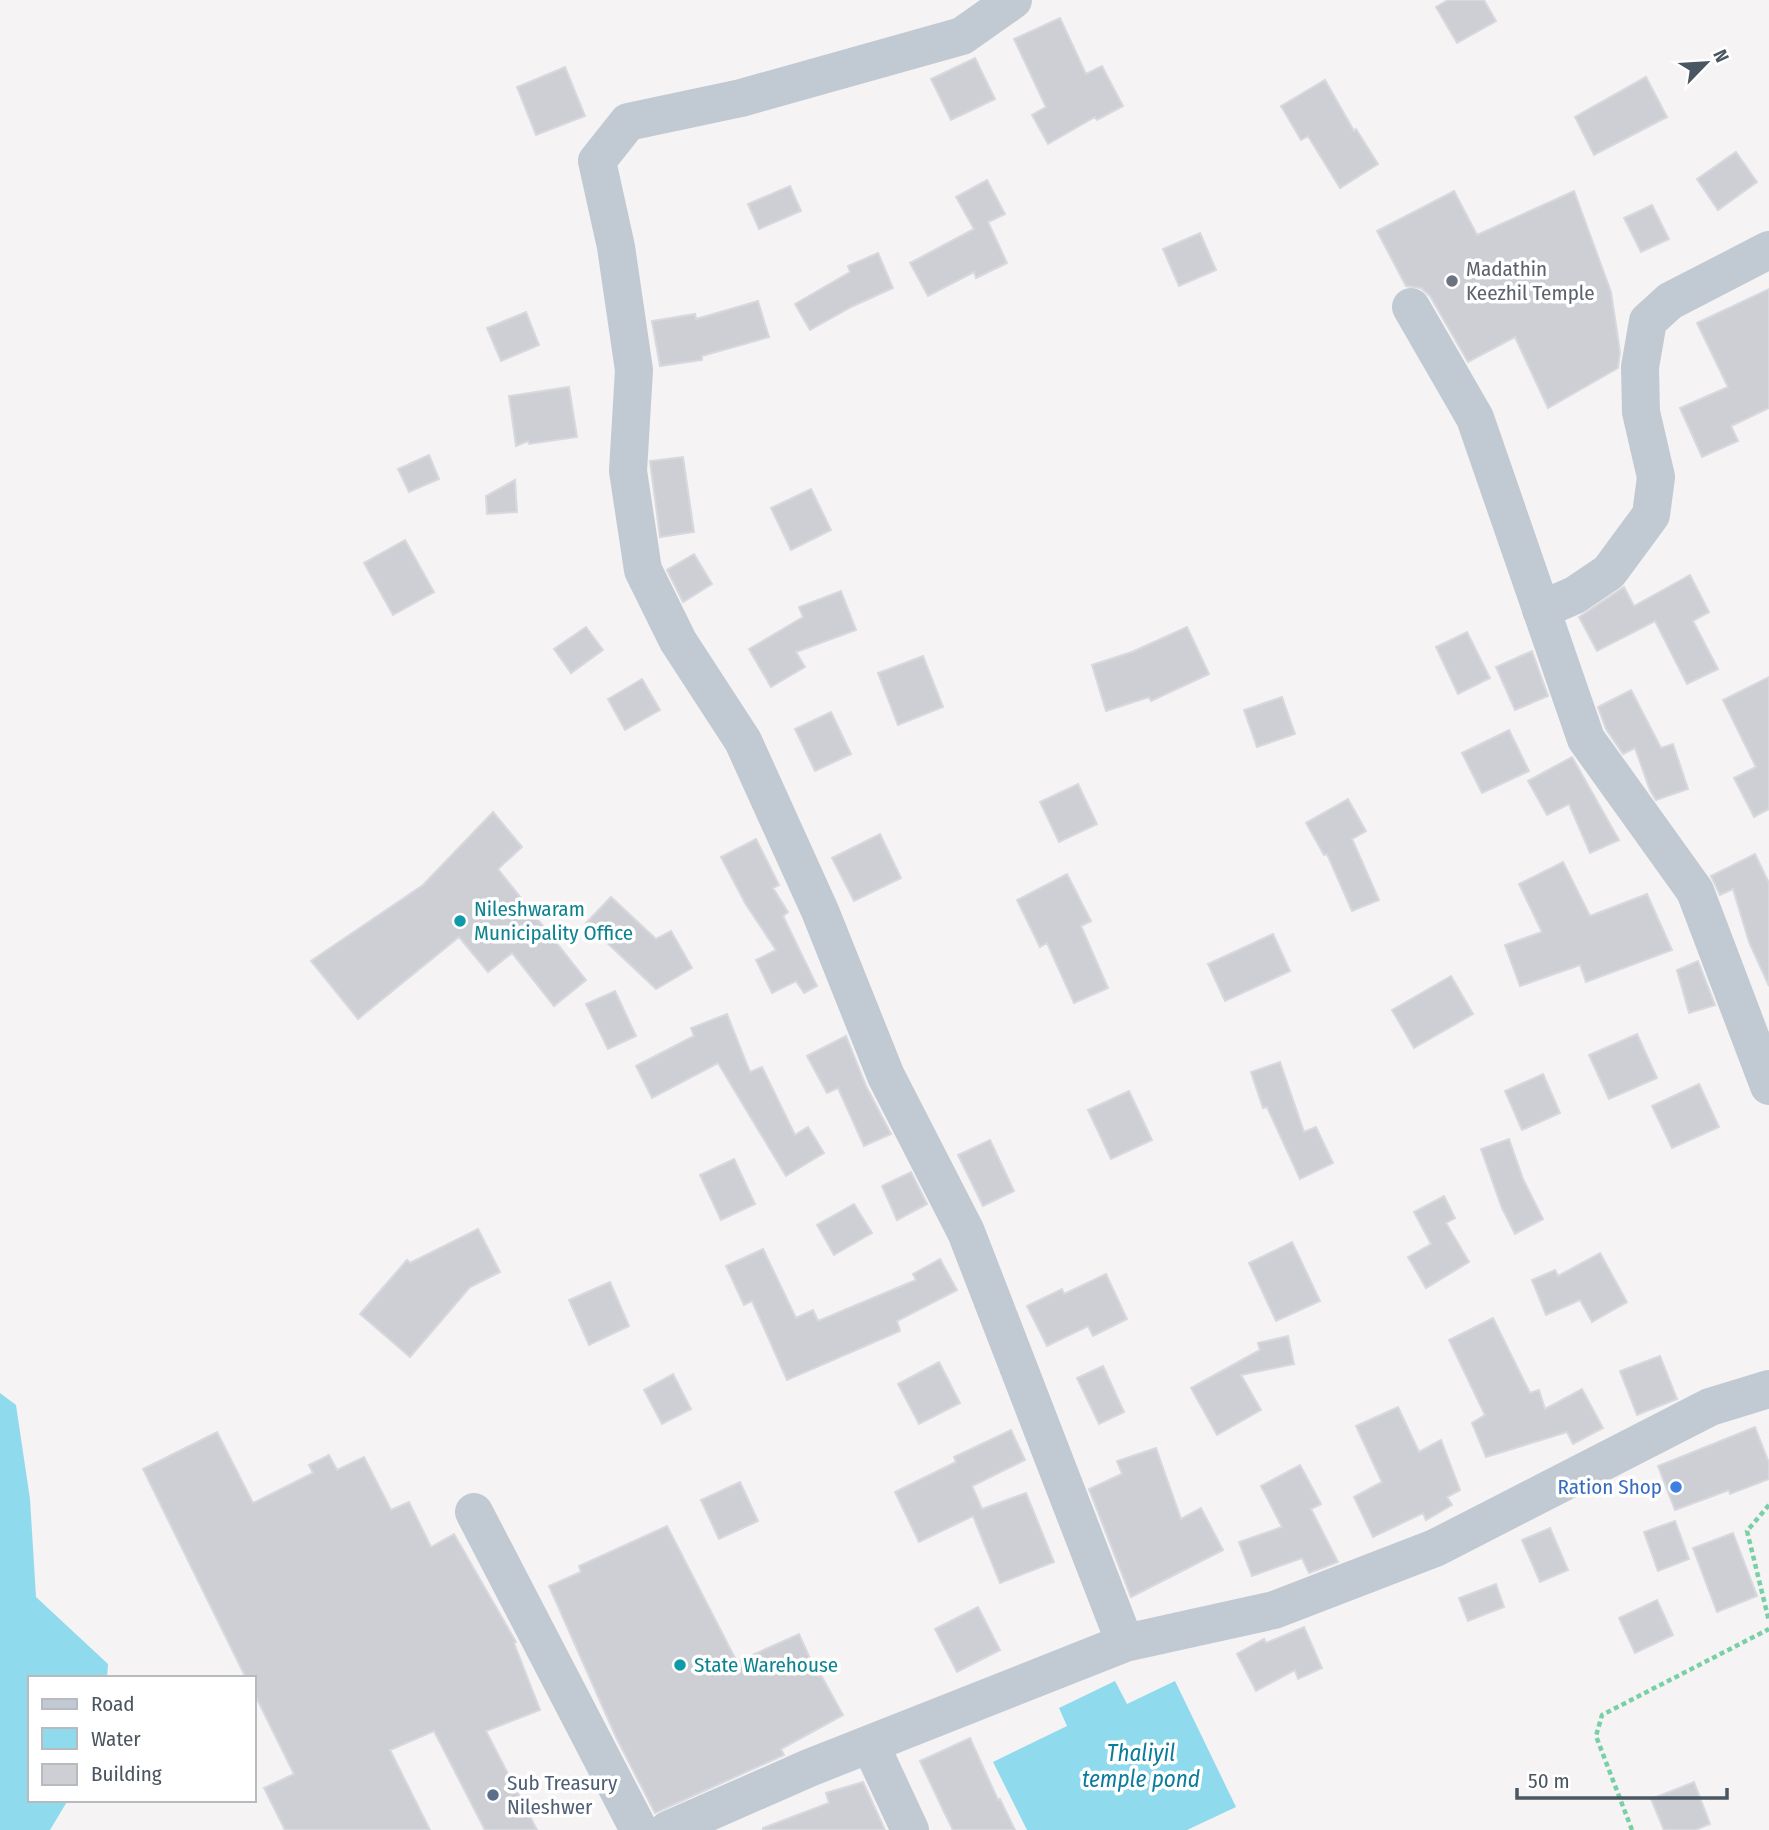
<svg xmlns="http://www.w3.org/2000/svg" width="1769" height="1830" font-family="'Fira Sans Condensed',sans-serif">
	<rect width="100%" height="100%" fill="#f5f3f3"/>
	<path fill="#90daee" d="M0,1393l16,12 14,94 6,98 72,67 -1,14h-77v122h38l-18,30h-50z
		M1115,1681l12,23 48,-23 61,126 -49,23h-160l-34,-68 74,-36 -8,-18z"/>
	<path fill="#cdcfd5" stroke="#d7d9de" stroke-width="2" d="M1448,0h36l12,21 -39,22 -21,-36z
		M1060,18l26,56 16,-8 21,40 -26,14 -2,-3 -47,27 -16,-29 14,-8 -32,-68z
		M975,58l20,41 -44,21 -20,-41z
		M565,67l20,49 -49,19 -19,-48z
		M1646,77l21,40 -73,38 -19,-38z
		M1325,80l29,51 2,-2 22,35 -38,24 -32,-52 -7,4 -20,-34z
		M1736,152l21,30 -39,28 -21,-31z
		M987,180l18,34 -17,8 19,41 -31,15 -2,-6 -46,24 -18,-33 64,-34 -18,-32z
		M790,186l11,25 -42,18 -11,-25z
		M1454,191l23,44 97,-44 37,101 9,60 -2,16 -70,40 -33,-71 -47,25 -38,-66 -9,-8 -15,-2 -29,-55z
		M1652,205l17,34 -28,13 -17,-34z
		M1200,233l16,37 -37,16 -16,-37z
		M878,253l15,35 -40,18 -43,24 -15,-26 55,-32 -2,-6z
		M1769,289v119l-38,18 7,15 -36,16 -22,-49 48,-21 -31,-64z
		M758,301l11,36 -67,19v4l-42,6 -8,-45 43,-7 1,5z
		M526,312l13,33 -38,16 -14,-33z
		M569,387l8,50 -48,7 -1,-3 -12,5 -7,-50z
		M429,455l10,24 -30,13 -11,-23z
		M683,457l11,75 -34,5 -10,-76z
		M515,480l2,32 -30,2 -1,-18z
		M811,489l20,41 -40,20 -20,-42z
		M405,540l29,52 -41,23 -29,-52z
		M694,554l18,30 -29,18 -16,-32z
		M1690,575l19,37 -16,9 25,48 -31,15 -32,-63 -58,30 -18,-34 45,-30 10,19z
		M841,591l15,39 -60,22 9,15 -34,20 -22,-38 54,-32 -4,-10z
		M586,627l17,23 -32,23 -17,-24z
		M1187,627l22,47 -58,27 -2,-4 -43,14 -14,-46 40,-13z
		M1467,632l23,46 -32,16 -22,-47z
		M1532,651l16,45 -33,14 -19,-43z
		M923,656l20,51 -45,18 -20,-52z
		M1769,677v132l-15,8 -20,-39 22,-11 -33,-67z
		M642,679l18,31 -35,20 -17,-31z
		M1631,690l30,58 12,-4 15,45 -32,11 -6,-10 -15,-42 -12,6 -17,-25 -8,-22z
		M1282,697l13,37 -38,13 -13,-37z
		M831,712l20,42 -36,17 -20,-42z
		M1509,730l20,41 -47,22 -20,-40z
		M1572,757l47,83 -29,13 -21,-49 -22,11 -19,-34z
		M1078,784l19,40 -38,18 -19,-40z
		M1348,799l18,32 -14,8 27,61 -27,11 -25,-57 -3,1 -18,-32z
		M493,812l29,35 -24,22 88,111 -32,26 -42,-53 -24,19 -29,-35 -101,82 -47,-58 112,-76z
		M880,834l21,44 -47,23 -22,-43z
		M756,839l23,46 -6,3 15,24 -5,4 34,70 -13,7 -8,-12 -24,12 -16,-33 20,-10 -31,-47 -24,-46z
		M1755,854l14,29v103l-20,-44 -16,-53 -13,6 -9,-19z
		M1563,862l27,54 57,-22 25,56 -86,32 -6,-17 -60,21 -15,-41 37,-13 -23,-48z
		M1067,874l24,47 -10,5 27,62 -34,15 -27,-60 -7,4 -23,-47z
		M611,897l45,42 15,-8 21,37 -36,21 -70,-66z
		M1273,934l17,37 -65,30 -17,-37z
		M1698,961l17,44 -26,8 -12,-43z
		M1451,976l22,38 -59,34 -22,-38z
		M615,991l21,45 -28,13 -22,-45z
		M727,1014l23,58 12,-5 33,68 13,-8 16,26 -38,23 -68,-113 -66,35 -16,-32 58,-30 -3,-8z
		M1637,1034l20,44 -48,21 -20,-44z
		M846,1036l20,50 25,48 -27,12 -26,-58 -11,5 -20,-37z
		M1280,1062l24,70 12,-5 17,36 -33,16 -33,-72 -4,1 -12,-36z
		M1543,1074l17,39 -38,17 -17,-39z
		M1699,1084l20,43 -47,21 -20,-42z
		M1129,1091l23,49 -41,19 -23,-49z
		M1509,1139l14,40 20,40 -28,15 -13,-26 -21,-59z
		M990,1140l24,51 -31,15 -25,-51z
		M734,1159l21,45 -34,16 -21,-45z
		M911,1172l16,32 -30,16 -15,-34z
		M1444,1196l11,22 -9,5 23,39 -43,26 -18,-31 23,-13 -17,-32z
		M854,1204l18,29 -38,22 -17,-30z
		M478,1229l22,43 -30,15 -60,70 -50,-43 47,-54 3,3z
		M1292,1242l28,59 -44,20 -27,-58z
		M763,1249l33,69 17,-8 5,11 98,-41 -3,-6 27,-15 17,31 -60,31 3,10 -113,49 -35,-79 -8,4 -18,-39z
		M1600,1253l27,49 -35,20 -12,-22 -34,15 -14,-35 23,-10 3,6z
		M1106,1274l21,45 -34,17 -5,-10 -41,20 -20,-40 35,-17 2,5z
		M610,1282l19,44 -40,19 -20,-45z
		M1493,1318l37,75 9,-3 6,19 37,-20 21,39 -30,16 -6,-12 -81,25 -14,-34 13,-8 -36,-75z
		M1288,1336l6,28 -53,11 20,35 -44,25 -26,-47 69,-38 -2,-7z
		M1660,1356l17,43 -40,16 -17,-44z
		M939,1362l21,41 -41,21 -21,-40z
		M1103,1366l21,46 -25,12 -22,-46z
		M673,1374l18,35 -29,15 -18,-34z
		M1398,1407l21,45 22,-12 19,50 -13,7 5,8 -26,15 -3,-7 -50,24 -19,-40 28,-15 -26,-56z
		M1755,1427l14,36v16l-39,15 -1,-4 -54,20 -17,-44z
		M1011,1430l14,30 -53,26 10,23 44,-16 28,69 -54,21 -27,-67 -54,26 -24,-50 61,-30 -2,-5z
		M217,1432l36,71 60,-30 -4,-8 20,-10 8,15 27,-13 27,53 18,-8 22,45 23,-13 62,108 -2,1 26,67 -54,21 51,99h-52l-51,-99 -44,19 40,80h-145l-21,-42 30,-14 -40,-81v-15h-8l-103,-209z
		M1156,1448l25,71 20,-11 22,42 -92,47 -42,-108 33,-15 -5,-13z
		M1300,1465l21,39 -10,5 27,53 -29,11 -7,-15 -50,18 -13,-34 43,-15 -21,-41z
		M740,1482l18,39 -39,18 -18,-39z
		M1675,1521l14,38 -31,12 -14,-39z
		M667,1526l70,136 62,-28 19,42 3,-1 22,40 -62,34 3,6 -129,58 -39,-76 -67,-151 32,-14 -2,-6z
		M1550,1528l18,42 -28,12 -18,-42z
		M1733,1533l24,63 -40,16 -24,-64z
		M1496,1584l8,23 -36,14 -9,-23z
		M1657,1600l16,35 -38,18 -16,-35z
		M978,1607l22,43 -43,22 -22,-43z
		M1304,1627l18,41 -24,11 -3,-9 -39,21 -19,-37 27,-15 2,4z
		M970,1738l28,62 2,-1 15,31h-62l-8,-16 -25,-53z
		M863,1782l22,48h-122v-2l66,-25 -3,-10z
		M1694,1782l16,42 -15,6h-31l-13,-31z"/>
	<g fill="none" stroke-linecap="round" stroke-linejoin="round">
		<path stroke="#7ad0a6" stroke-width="4.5" stroke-dasharray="5 3.5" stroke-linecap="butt" d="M1769,1505l-22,26 22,90
			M1632,1830l-36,-94 6,-21 167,-86"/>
		<path stroke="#c1cad2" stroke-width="38" d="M1013,0l-51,36 -221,62 -113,24 -31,39 19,86 18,123 -6,101 15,99 35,71 65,100 77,170 66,165 80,156 159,411
			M1411,307l64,111 111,321 109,152 74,195
			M1541,610l34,-15 34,-23 42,-57 5,-38 -15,-65 -1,-45 8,-46 22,-20 99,-51
			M474,1512l165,318
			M870,1744l40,86
			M668,1830l141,-62 316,-125 149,-33 161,-62 275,-141 59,-18"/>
	</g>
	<circle fill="#6b7280" stroke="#fff" stroke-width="2.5" cx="1452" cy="281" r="7"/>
	<g fill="#0f9aa8" stroke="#fff" stroke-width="2.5">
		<circle cx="460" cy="921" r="7"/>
		<circle cx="680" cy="1665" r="7"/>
	</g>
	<circle fill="#3f7fe0" stroke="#fff" stroke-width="2.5" cx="1676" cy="1487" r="7"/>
	<circle fill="#5c6f8a" stroke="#fff" stroke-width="2.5" cx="493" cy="1795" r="7"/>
	<g text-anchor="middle" stroke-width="7" stroke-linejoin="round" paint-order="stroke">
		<g font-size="21" fill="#5b616d" stroke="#fff" text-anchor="start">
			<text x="1466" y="276">Madathin<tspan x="1466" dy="24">Keezhil Temple</tspan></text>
		</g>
		<g font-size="21" fill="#0d838f" stroke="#fff" text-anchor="start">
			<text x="474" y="916">Nileshwaram<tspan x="474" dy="24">Municipality Office</tspan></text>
			<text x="694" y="1672">State Warehouse</text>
		</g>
		<g font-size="21" fill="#366cbe" stroke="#fff" text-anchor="end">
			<text x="1662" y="1494">Ration Shop</text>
		</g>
		<g font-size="21" fill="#4e5e75" stroke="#fff" text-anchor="start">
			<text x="507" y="1790">Sub Treasury<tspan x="507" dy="24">Nileshwer</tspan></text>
		</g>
		<g font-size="23" font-style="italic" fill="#0c7c9b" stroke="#fff">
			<text x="1141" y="1761">Thaliyil<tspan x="1141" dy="26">temple pond</tspan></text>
		</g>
	</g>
	<rect x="28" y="1676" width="228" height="126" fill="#ffffff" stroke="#b7bbc0" stroke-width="2"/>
	<rect x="42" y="1699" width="35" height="10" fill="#c1cad2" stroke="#b7bbc0" stroke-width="2"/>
	<text x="91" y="1711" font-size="21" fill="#4a5661">Road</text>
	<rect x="42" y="1728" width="35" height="21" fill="#90daee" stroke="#b7bbc0" stroke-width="2"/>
	<text x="91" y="1746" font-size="21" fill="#4a5661">Water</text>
	<rect x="42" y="1764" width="35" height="21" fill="#cdcfd5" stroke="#b7bbc0" stroke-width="2"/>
	<text x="91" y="1781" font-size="21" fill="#4a5661">Building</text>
	<g transform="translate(1706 63) rotate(65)" stroke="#ffffff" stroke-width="5" paint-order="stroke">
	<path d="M0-5L12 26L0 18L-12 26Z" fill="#4a5661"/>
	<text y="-10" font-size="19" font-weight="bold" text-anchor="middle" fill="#4a5661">N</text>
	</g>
	<path d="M1517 1788v10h210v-10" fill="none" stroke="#4a5661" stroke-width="3.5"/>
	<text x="1528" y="1788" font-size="21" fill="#4a5661" stroke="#ffffff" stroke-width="5" paint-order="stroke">50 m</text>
</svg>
